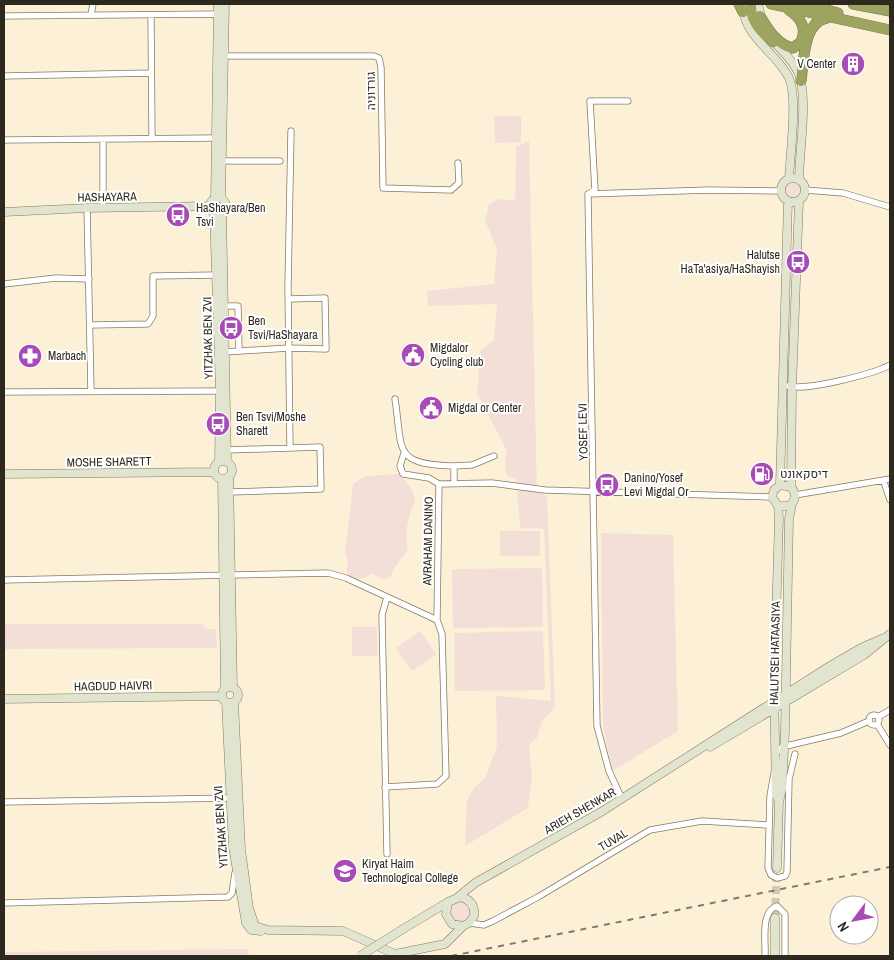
<svg xmlns="http://www.w3.org/2000/svg" width="894" height="960" font-family="'Archivo Narrow',Heebo,sans-serif">
	<rect width="100%" height="100%" fill="#fcf1d7"/>
	<path fill="#f3dfd8" d="M494,116h27v26l-26,1z
		M529,141l8,350 10,5 8,211 -13,14 -5,17 -8,6 3,33 -4,31 -63,38 2,-45 7,-13 11,-10 12,-32 -1,-50 55,5 -7,-172 -24,-1 -4,-49 -9,-3 -2,-11 2,-14 -30,-58 4,-43 13,-10 3,-36 -69,2 -1,-15 67,-7 3,-35 -12,-28 4,-17 10,-5 16,2 1,-55z
		M783 190a9 9 0 1 1 18 0a9 9 0 1 1-18 0Z
		M399,474l13,15 3,12c-7,13 -11,36 -7,49l-13,17 -5,11 -9,1 -8,-5c-10,3 -18,11 -27,-3l2,-10 -3,-8 8,-69 12,-8z
		M500,531h40v25h-40z
		M601,533l72,2 5,196 -65,40 -10,-44z
		M542,568l1,59 -90,1 -1,-59z
		M4,624h200l1,5h11l1,19 -213,1z
		M352,627h25v29h-25z
		M420,631l16,23 -24,17 -16,-23z
		M543,631l2,59 -90,1 -1,-58z
		M449 912a11 11 0 1 1 22 0a11 11 0 1 1-22 0Z
		M248,949l1,7h-245v-4z"/>
	<g fill="none" stroke-linecap="round" stroke-linejoin="round">
		<path stroke="#d3c9b2" stroke-width="8" stroke-dasharray="8 4" stroke-linecap="butt" d="M775,918l2,-50"/>
		<g stroke="#837a63" stroke-width="7">
			<path id="street" d="M91,15l2,-11
				M151,15l1,124
				M4,16l214,-2 3,3
				M222,56h152l5,2 2,9 2,121 68,2 8,-7 -1,-20
				M4,76l147,-3
				M4,140l211,-2
				M103,140v68
				M221,161h59
				M805,190l38,3 47,14
				M588,194l121,-4 72,1
				M87,208l4,183
				M4,284l52,-6 33,1
				M224,306h14l1,45
				M90,325l58,-1 5,-8v-40l64,-1
				M225,352l64,-4 37,1 -1,-51 -37,1
				M788,386c19,5 85,-12 102,-21
				M4,392l216,-1
				M395,399c8,52 -3,65 59,67v17
				M290,447l-2,-160 3,-156
				M227,450l93,-3 1,42 -91,3
				M404,453l-4,13 3,8 26,4 10,6
				M454,466l18,-1 22,-9
				M884,482l6,18
				M795,495l95,-16
				M4,580l324,-7 18,5 91,42
				M869 720a5 5 0 1 1 10 0a5 5 0 1 1-10 0Z
				M878,717l12,-7
				M877,724l13,21
				M775,754l7,-7 59,-14 28,-12
				M774,773l-4,23 -2,72 3,7 6,3 8,-2 2,-4 2,-93 6,-25
				M385,787l52,-3 9,-8 -4,-142 -5,-14 2,-136 53,-1 53,7 227,7
				M622,799l-13,-28 -12,-45 -9,-532 7,-4 -5,-89h38
				M4,802l226,-4
				M387,854l-5,-239 5,-18
				M4,903l224,-6 4,-4 3,-20
				M469,923l15,2 9,-4 45,-24 112,-67 52,-9 66,4
				M765,956c1,-14 -5,-45 12,-50l8,8v42"/>
		</g>
		<g stroke="#837a63" stroke-width="9">
			<path id="secondary" d="M758,4l4,17
				M743,8c2,30 34,45 46,70 9,20 1,77 0,101
				M774,42c9,9 18,18 24,30 11,24 1,80 1,108
				M781 190a12 12 0 1 1 24 0a12 12 0 1 1-24 0Z
				M210 206a8 8 0 1 1 16 0a8 8 0 1 1-16 0Z
				M215,198l3,-194
				M221,198l4,-194
				M4,212l83,-4 123,-2
				M214,213l6,178 -1,71
				M222,213l5,249
				M214 470a9 9 0 1 1 18 0a9 9 0 1 1-18 0Z
				M4,474l210,-2
				M229,476l4,212
				M222,479l3,210
				M780,485l8,-284
				M791,487l1,-100 7,-186
				M778,506h11c7,-5 8,-12 2,-19l-11,-2 -6,5 -2,7 6,9 1,12 -5,167 2,109 3,8
				M222 695a8 8 0 1 1 16 0a8 8 0 1 1-16 0Z
				M4,699l218,-3
				M226,702l7,145 13,76 5,7 10,1
				M234,702l7,147 8,59 6,18 13,4 75,1 52,23 50,-10 18,-18 6,-3 5,-7c1,-11 -4,-17 -14,-19l-12,5 -2,12 6,10 11,2
				M710,747l154,-92 26,-21
				M777,868l2,-66 3,-13 3,-58 4,-212 3,-15
				M458,897l17,-14 126,-71 224,-143 36,-21 23,-10
				M403,929l45,-27
				M775,956v-38"/>
		</g>
		<g stroke="#757949" stroke-width="11">
			<path id="highway" d="M739,4l4,8
				M751,4c-1,17 10,29 23,38
				M771,4l119,26
				M805,4l33,9
				M853,4l37,7
				M760,16c7,12 18,30 33,32l8,-6c6,-14 0,-24 -12,-32
				M801,81c3,-20 2,-59 26,-63"/>
		</g>
		<use href="#street" stroke="#fff" stroke-width="5.5"/>
		<use href="#secondary" stroke="#e1e4cf" stroke-width="8"/>
		<use href="#highway" stroke="#9ca45f" stroke-width="10"/>
		<path stroke="#817a6a" stroke-width="2" stroke-dasharray="6 6" stroke-linecap="butt" d="M451,956l439,-89"/>
		<g stroke="#837a63" stroke-width="9" stroke-linecap="butt">
			<path id="secondary-bridge" d="M360,956l43,-27"/>
		</g>
		<use href="#secondary-bridge" stroke="#e1e4cf" stroke-width="8"/>
	</g>
	<defs>
		<g id="building-disc" transform="scale(1.25)"><circle r="9.5" fill="#a74bb5" stroke="#fff"/><path d="M-4-6H4V6H1V3H-1V6H-4ZM-2.5-4.3h1.7v1.8h-1.7ZM.8-4.3h1.7v1.8H.8ZM-2.5-1h1.7V.8h-1.7ZM.8-1h1.7V.8H.8Z" fill="#fff"/></g>
		<g id="bus-disc" transform="scale(1.25)"><circle r="9.5" fill="#a74bb5" stroke="#fff"/><path d="M-5-6H5V4H4V6H2V4H-2V6H-4V4H-5ZM-3.5-4V0h7V-4ZM-3.5 1.2v1.5H-2V1.2ZM2 1.2v1.5H3.5V1.2Z" fill="#fff"/></g>
		<g id="civic-disc" transform="scale(1.25)"><circle r="9.5" fill="#a74bb5" stroke="#fff"/><path d="M-.6-6.5H3V-4.5H.6V-3L4-1V1h2V6H-6V1h2V-1L-.6-3ZM-1.2 2.5V6h2.4V2.5Z" fill="#fff"/></g>
		<g id="pharmacy-disc" transform="scale(1.25)"><circle r="9.5" fill="#a74bb5" stroke="#fff"/><path d="M-2-6h4v4h4v4h-4v4h-4v-4h-4v-4h4Z" fill="#fff"/></g>
		<g id="fuel-disc" transform="scale(1.25)"><circle r="9.5" fill="#a74bb5" stroke="#fff"/><path d="M-5.5-6h7V0h2V4h1.3V-2.5L3-4.5l.8-.8L6-3V5H2.5V1h-1V6h-7ZM-4.2-4.7v3.2H.2V-4.7Z" fill="#fff"/></g>
		<g id="university-disc" transform="scale(1.25)"><circle r="9.5" fill="#a74bb5" stroke="#fff"/><path d="M0-5L7-2L0 1L-7-2ZM-4 1L0 2.5L4 1V4Q0 6-4 4Z" fill="#fff"/></g>
	</defs>
	<g fill-rule="evenodd">
		<use href="#building-disc" x="853" y="64"/>
		<use href="#bus-disc" x="178" y="215"/>
		<use href="#bus-disc" x="798" y="262"/>
		<use href="#bus-disc" x="231" y="328"/>
		<use href="#civic-disc" x="413" y="355"/>
		<use href="#pharmacy-disc" x="30" y="356"/>
		<use href="#civic-disc" x="431" y="408"/>
		<use href="#bus-disc" x="218" y="424"/>
		<use href="#fuel-disc" x="762" y="474"/>
		<use href="#bus-disc" x="607" y="485"/>
		<use href="#university-disc" x="345" y="871"/>
	</g>
	<g text-anchor="middle" stroke-width="4" stroke-linejoin="round" paint-order="stroke">
		<g font-size="12" fill="#2d291f" stroke="#fff" text-anchor="start">
			<text x="836" y="68" text-anchor="end">V Center</text>
			<text x="196" y="212">HaShayara/Ben<tspan x="196" dy="14">Tsvi</tspan></text>
			<text x="780" y="259" text-anchor="end">Halutse<tspan x="780" dy="14">HaTa'asiya/HaShayish</tspan></text>
			<text x="248" y="325">Ben<tspan x="248" dy="14">Tsvi/HaShayara</tspan></text>
			<text x="430" y="352">Migdalor<tspan x="430" dy="14">Cycling club</tspan></text>
			<text x="48" y="360">Marbach</text>
			<text x="448" y="412">Migdal or Center</text>
			<text x="236" y="421">Ben Tsvi/Moshe<tspan x="236" dy="14">Sharett</tspan></text>
			<text x="780" y="478">דיסקאונט</text>
			<text x="624" y="482">Danino/Yosef<tspan x="624" dy="14">Levi Migdal Or</tspan></text>
			<text x="362" y="868">Kiryat Haim<tspan x="362" dy="14">Technological College</tspan></text>
		</g>
		<g font-size="12" fill="#2d291f" stroke="#fff">
			<text transform="translate(371 91) rotate(-91)" y="4">גורדוניה</text>
			<text transform="translate(107 197) rotate(-1)" y="4">HASHAYARA</text>
			<text transform="translate(208 338) rotate(-91)" y="4">YITZHAK BEN ZVI</text>
			<text transform="translate(583 432) rotate(-91)" y="4">YOSEF LEVI</text>
			<text transform="translate(109 462) rotate(-1)" y="4">MOSHE SHARETT</text>
			<text transform="translate(428 541) rotate(-89)" y="4">AVRAHAM DANINO</text>
			<text transform="translate(775 653) rotate(-89)" y="4">HALUTSEI HATAASIYA</text>
			<text transform="translate(113 686) rotate(-1)" y="4">HAGDUD HAIVRI</text>
			<text transform="translate(580 811) rotate(-30)" y="4">ARIEH SHENKAR</text>
			<text transform="translate(221 827) rotate(-94)" y="4">YITZHAK BEN ZVI</text>
			<text transform="translate(613 840) rotate(-31)" y="4">TUVAL</text>
		</g>
	</g>
	<rect width="894" height="960" fill="none" stroke="#2d291f" stroke-width="10"/>
	<g transform="translate(854 920) rotate(238)"><circle r="24" fill="#ffffff" stroke="#aba9a5"/>
	<path d="M0-4L9 19L0 12L-9 19Z" fill="#a74bb5"/>
	<text y="-8" font-size="14" font-weight="bold" text-anchor="middle" fill="#2d291f">N</text>
	</g>
</svg>
